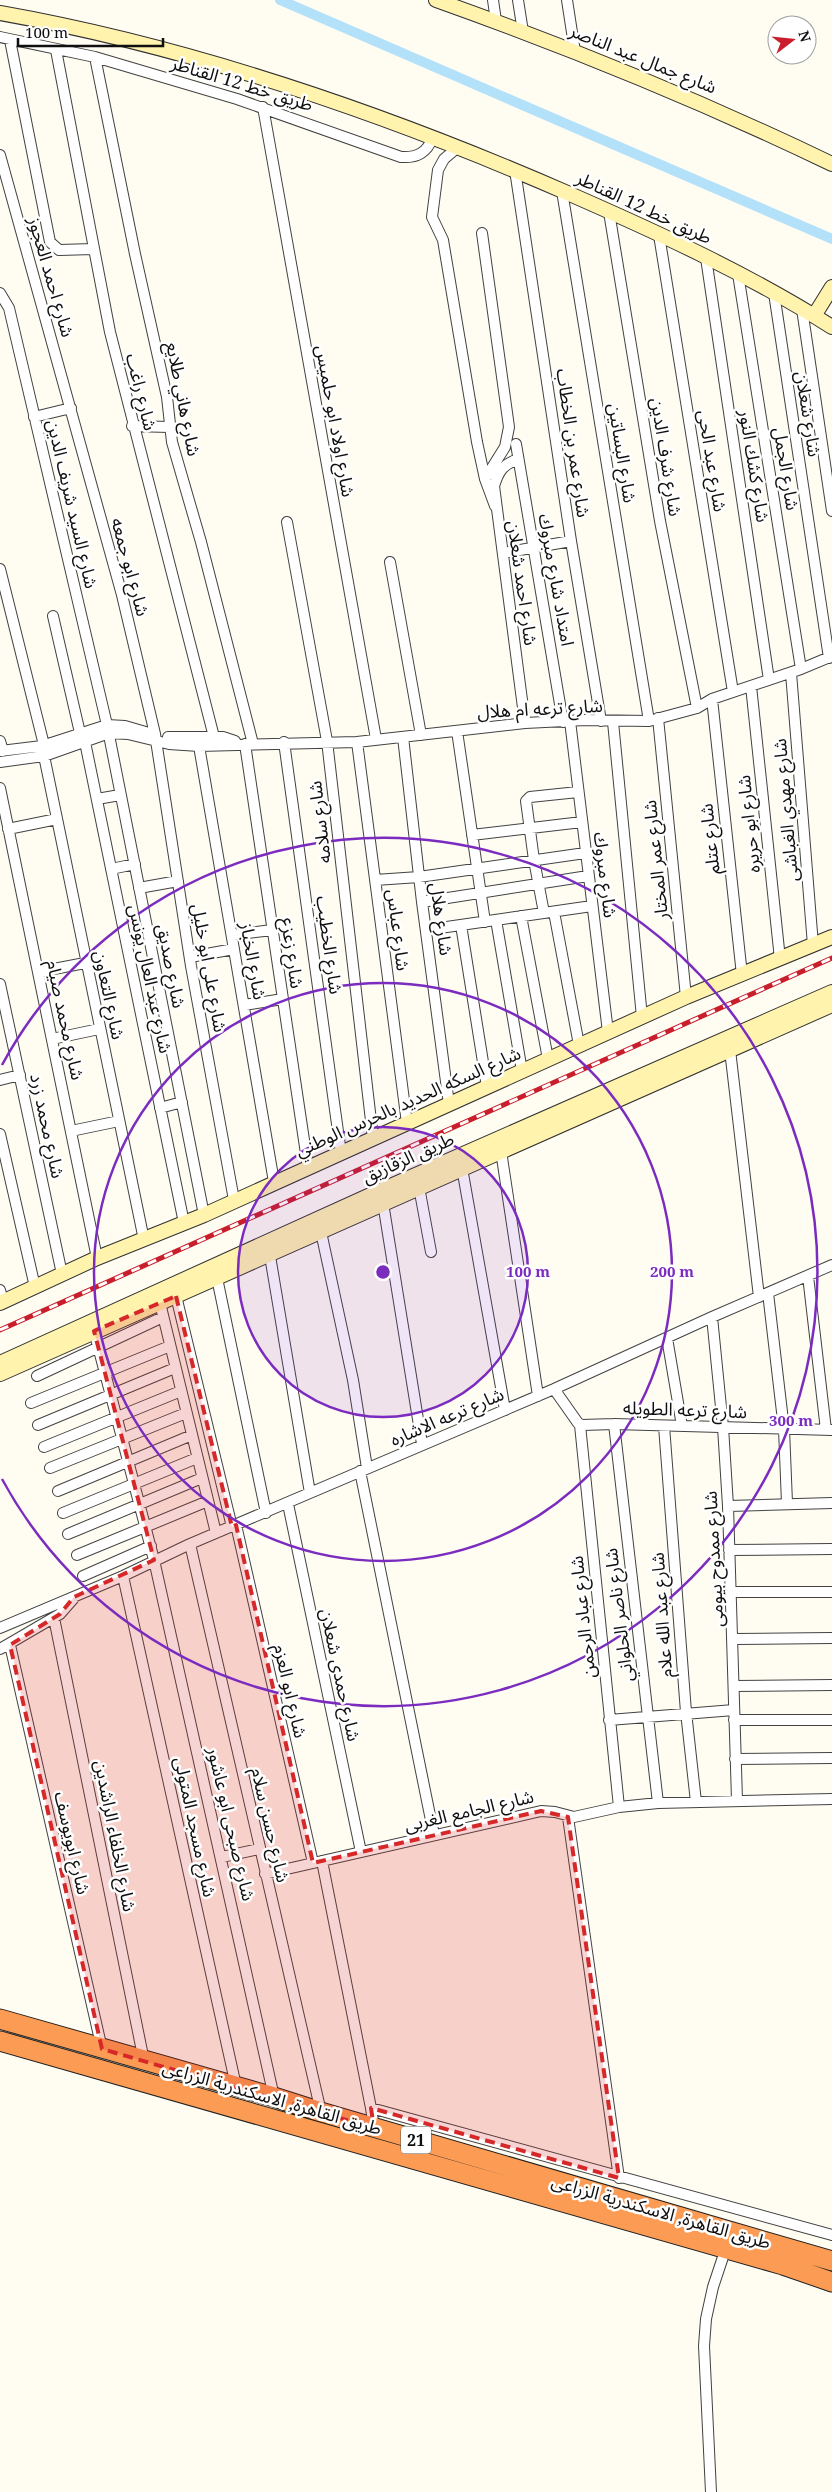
<svg xmlns="http://www.w3.org/2000/svg" width="832" height="2492" font-family="'Noto Serif','Noto Sans Arabic',serif">
	<rect width="100%" height="100%" fill="#fffcf2"/>
	<g fill="none" stroke-linecap="round" stroke-linejoin="round">
		<path stroke="#b3e1fa" stroke-width="10" d="M280,0l552,239"/>
		<g stroke="#424242" stroke-width="12">
			<path id="street" d="M493,0l3,21
				M518,0l5,32
				M567,0l8,52
				M0,37l95,20 142,42 164,58c16,1 26,-4 32,-20
				M10,40l40,202 9,8 34,-1
				M56,50l54,282 104,405
				M95,57l40,197 32,143 5,45 29,100 52,202
				M263,107l113,632
				M458,147l-14,12 -6,11 -6,47 11,23 34,202 8,37 10,27
				M0,155l122,440 33,139 36,232 43,234
				M515,170l56,371 30,180
				M562,191l87,530
				M609,212l51,309 37,187
				M482,233l27,194 -4,20 -20,32
				M659,235l74,457
				M706,258l63,422
				M738,274l63,395
				M0,293l9,15 98,417 97,490
				M774,293l55,365
				M802,309l30,202
				M34,417l37,-9
				M132,426l37,1
				M516,444l47,278
				M518,459c-15,6 -19,11 -24,27l31,237
				M287,522l40,219 46,397
				M503,553l68,-12
				M390,562l31,173
				M0,569l44,176
				M53,616l27,117
				M791,673l22,272
				M751,686l29,273
				M712,699l30,276
				M658,718l28,279
				M570,721l38,311
				M613,722l29,295
				M457,731l28,191
				M168,737h55l12,4
				M403,737l19,165 27,202
				M0,741l3,10
				M85,742l99,481
				M284,742l57,411
				M357,742l50,381
				M245,744l63,423
				M42,746l102,494
				M199,746l75,436
				M0,751l42,-5 65,-21 18,1 24,7
				M0,762l44,-6 65,-23 19,1 41,10 30,2 158,-4 168,-19 60,-3 64,1 48,-13 15,-9 89,-30 31,-13
				M0,788l97,470
				M97,799l23,-4
				M8,829l49,-10
				M472,835l110,-13
				M111,869l24,-5
				M375,880l44,-3 166,-24
				M139,888l39,-7
				M422,902l166,-26
				M554,912l25,133
				M544,913l-10,-53 -8,-59 4,-4 48,-5
				M521,916l27,143
				M496,920l26,151
				M461,925l26,162
				M426,930l166,-24
				M232,935l40,-5
				M190,957l44,-8
				M38,972l47,-9
				M0,984l62,290
				M244,1005l39,-6
				M52,1039l47,-10
				M730,1050l29,247
				M0,1080l20,-5
				M160,1108l22,-6
				M71,1131l48,-10
				M0,1134l35,153
				M501,1151l37,245
				M462,1168l43,242
				M419,1187l12,65
				M383,1203l39,241
				M321,1232l32,148 14,88
				M270,1256l40,237
				M808,1276l18,154
				M217,1278l49,235
				M0,1290l3,11
				M768,1293l16,136 3,74
				M176,1296l56,231
				M160,1303l56,230
				M712,1317l11,110 5,79 9,294
				M94,1331l60,229 120,537
				M667,1338l15,88
				M37,1376l126,-59
				M554,1389l24,34 4,2 32,-1 218,6
				M31,1403l139,-57
				M614,1424l44,379
				M38,1425l137,-57
				M580,1425l39,382
				M664,1426l22,286 10,90
				M44,1447l137,-56
				M50,1468l136,-55
				M360,1471l74,364
				M58,1491l134,-56
				M288,1504l73,348
				M728,1506l104,-3
				M63,1513l134,-55
				M236,1525l77,338
				M68,1534l134,-56
				M190,1544l131,568
				M729,1550l103,-1
				M77,1555l131,-54
				M83,1576l68,-30
				M123,1576l113,510
				M732,1592h100
				M54,1618l90,443
				M0,1628l123,-52 67,-32 364,-155 158,-72 120,-52
				M734,1639l98,-1
				M10,1645l92,404
				M0,1649l60,-35 14,-16
				M734,1686l98,-1
				M609,1720l125,-10
				M734,1720h98
				M735,1759l97,-1
				M568,1817l51,361
				M222,1857l37,-8
				M322,1861l49,247
				M265,1874l276,-63 14,1 19,5 45,-10 39,-4 174,-4
				M374,2128l-3,-20 461,127
				M711,2492l-7,-146 2,-27 7,-32 13,-39"/>
		</g>
		<g stroke="#313131" stroke-width="16">
			<path id="secondary" d="M436,0c135,48 267,102 396,164
				M0,13c197,35 389,102 572,182 89,39 178,80 260,132
				M814,316l18,-29
				M0,1303l97,-45 107,-43 482,-218 146,-60
				M0,1363l379,-172 453,-199
				M0,1374l832,-369"/>
		</g>
		<g stroke="#202020" stroke-width="21">
			<path id="highway" d="M0,2019l274,78 47,15 511,149
				M0,2041l783,224 49,17"/>
		</g>
		<use href="#street" stroke="#fff" stroke-width="10"/>
		<use href="#secondary" stroke="#fff3ad" stroke-width="14"/>
		<use href="#highway" stroke="#fc9b53" stroke-width="19"/>
		<g stroke="#c91e2b" stroke-width="5">
			<path id="rail" d="M0,1330l832,-372"/>
		</g>
		<use href="#rail" stroke="#fff" stroke-width="3" stroke-dasharray="9" stroke-linecap="butt"/>
	</g>
	<path fill="#d62828" fill-opacity="0.2" stroke="#d62828" stroke-width="4" stroke-dasharray="10 6" stroke-linejoin="round" d="M176,1296l56,231 4,-2 77,338 228,-52 27,6 51,361 -248,-70 3,20 -272,-79 -92,-404 50,-31 14,-17 80,-37 -60,-229z"/>
	<circle cx="383" cy="1272" r="145" fill="#7b2cbf" fill-opacity=".12"/>
	<g fill="none" stroke="#7b2cbf" stroke-width="2.5">
		<circle cx="383" cy="1272" r="145"/>
		<circle cx="383" cy="1272" r="289"/>
		<path d="M2 1065A434 434 0 1 1 2 1479"/>
	</g>
	<g text-anchor="middle" stroke-width="5" stroke-linejoin="round" paint-order="stroke">
		<rect fill="#fff" stroke="#575757" stroke-width="1" x="401" y="2126.5" width="30" height="27" rx="4"/>
		<g font-size="16" font-weight="bold" fill="#0f0f0f">
			<text x="416" y="2146">21</text>
		</g>
		<g font-size="18" fill="#0f0f0f" stroke="#fff">
			<text transform="translate(643 59) rotate(22)" y="6">شارع جمال عبد الناصر</text>
			<text transform="translate(242 84) rotate(17)" y="6">طريق خط 12 القناطر</text>
			<text transform="translate(644 208) rotate(25)" y="6">طريق خط 12 القناطر</text>
			<text transform="translate(51 277) rotate(74)" y="6">شارع احمد العجوز</text>
			<text transform="translate(141 392) rotate(76)" y="6">شارع راغب</text>
			<text transform="translate(183 399) rotate(79)" y="6">شارع هاني طلايع</text>
			<text transform="translate(808 414) rotate(81)" y="6">شارع شعلان</text>
			<text transform="translate(335 421) rotate(80)" y="6">شارع اولاد ابو حلميس</text>
			<text transform="translate(573 443) rotate(82)" y="6">شارع عمر بن الخطاب</text>
			<text transform="translate(622 453) rotate(81)" y="6">شارع البساتين</text>
			<text transform="translate(666 457) rotate(81)" y="6">شارع شرف الدين</text>
			<text transform="translate(712 461) rotate(81)" y="6">شارع عبد الحى</text>
			<text transform="translate(754 466) rotate(81)" y="6">شارع كشك النور</text>
			<text transform="translate(786 469) rotate(81)" y="6">شارع الجمل</text>
			<text transform="translate(72 504) rotate(77)" y="6">شارع السيد شريف الدين</text>
			<text transform="translate(130 567) rotate(75)" y="6">شارع ابو جمعه</text>
			<text transform="translate(556 580) rotate(80)" y="6">امتداد شارع مبروك</text>
			<text transform="translate(522 583) rotate(82)" y="6">شارع احمد شعلان</text>
			<text transform="translate(540 709) rotate(-3)" y="6">شارع ترعه ام هلال</text>
			<text transform="translate(786 810) rotate(-95)" y="6">شارع مهدي الغباشى</text>
			<text transform="translate(320 822) rotate(-97)" y="6">شارع سلامه</text>
			<text transform="translate(749 824) rotate(-96)" y="6">شارع ابو حريره</text>
			<text transform="translate(710 839) rotate(-96)" y="6">شارع عتلم</text>
			<text transform="translate(656 860) rotate(-96)" y="6">شارع عمر المختار</text>
			<text transform="translate(605 875) rotate(83)" y="6">شارع مبروك</text>
			<text transform="translate(441 919) rotate(82)" y="6">شارع هلال</text>
			<text transform="translate(398 930) rotate(83)" y="6">شارع عباس</text>
			<text transform="translate(329 945) rotate(82)" y="6">شارع الخطيب</text>
			<text transform="translate(292 953) rotate(82)" y="6">شارع زعزع</text>
			<text transform="translate(253 961) rotate(80)" y="6">شارع الخباز</text>
			<text transform="translate(171 966) rotate(79)" y="6">شارع صديق</text>
			<text transform="translate(209 968) rotate(80)" y="6">شارع على ابو خليل</text>
			<text transform="translate(150 979) rotate(78)" y="6">شارع عبد العال يونس</text>
			<text transform="translate(109 995) rotate(78)" y="6">شارع التعاون</text>
			<text transform="translate(65 1020) rotate(78)" y="6">شارع محمد صيام</text>
			<text transform="translate(408 1102) rotate(-24)" y="6">شارع السكه الحديد بالحرس الوطني</text>
			<text transform="translate(47 1126) rotate(78)" y="6">شارع محمد زرد</text>
			<text transform="translate(408 1158) rotate(-24)" y="6">طريق الزقازيق</text>
			<text transform="translate(685 1410) rotate(2)" y="6">شارع ترعه الطويله</text>
			<text transform="translate(447 1417) rotate(-23)" y="6">شارع ترعه الاشاره</text>
			<text transform="translate(714 1559) rotate(-93)" y="6">شارع ممدوح بيومى</text>
			<text transform="translate(619 1615) rotate(-97)" y="6">شارع ناصر الحلواني</text>
			<text transform="translate(662 1615) rotate(-94)" y="6">شارع عبد الله علام</text>
			<text transform="translate(583 1617) rotate(-96)" y="6">شارع عباد الرحمن</text>
			<text transform="translate(340 1675) rotate(78)" y="6">شارع حمدى شعلان</text>
			<text transform="translate(290 1691) rotate(77)" y="6">شارع ابو العزم</text>
			<text transform="translate(469 1811) rotate(-13)" y="6">شارع الجامع الغربى</text>
			<text transform="translate(231 1824) rotate(77)" y="6">شارع صبحى ابو عاشور</text>
			<text transform="translate(270 1825) rotate(77)" y="6">شارع حسن سلام</text>
			<text transform="translate(195 1827) rotate(78)" y="6">شارع مسجد المتولى</text>
			<text transform="translate(115 1836) rotate(79)" y="6">شارع الخلفاء الراشدين</text>
			<text transform="translate(72 1843) rotate(77)" y="6">شارع ابويوسف</text>
			<text transform="translate(272 2098) rotate(16)" y="6">طريق القاهرة, الاسكندرية الزراعى</text>
			<text transform="translate(661 2212) rotate(16)" y="6">طريق القاهرة, الاسكندرية الزراعى</text>
		</g>
	</g>
	<circle cx="383" cy="1272" r="8" fill="#7b2cbf" stroke="#fff" stroke-width="2.5"/>
	<g font-size="15" text-anchor="middle" font-weight="bold" fill="#7b2cbf" stroke="#fff" stroke-width="5" stroke-linejoin="round" paint-order="stroke">
		<text x="528" y="1277">100 m</text>
		<text x="672" y="1277">200 m</text>
		<text x="791" y="1426">300 m</text>
	</g>
	<g transform="translate(792 40) rotate(74)"><circle r="24" fill="#ffffff" stroke="#9f9f9f"/>
	<path d="M0-4L9 19L0 12L-9 19Z" fill="#c91e2b"/>
	<text y="-8" font-size="14" font-weight="bold" text-anchor="middle" fill="#0f0f0f">N</text>
	</g>
	<path d="M18 38v8h145v-8" fill="none" stroke="#0f0f0f" stroke-width="2.5"/>
	<text x="25" y="38" font-size="15" fill="#0f0f0f" stroke="#ffffff" stroke-width="4" paint-order="stroke">100 m</text>
</svg>
